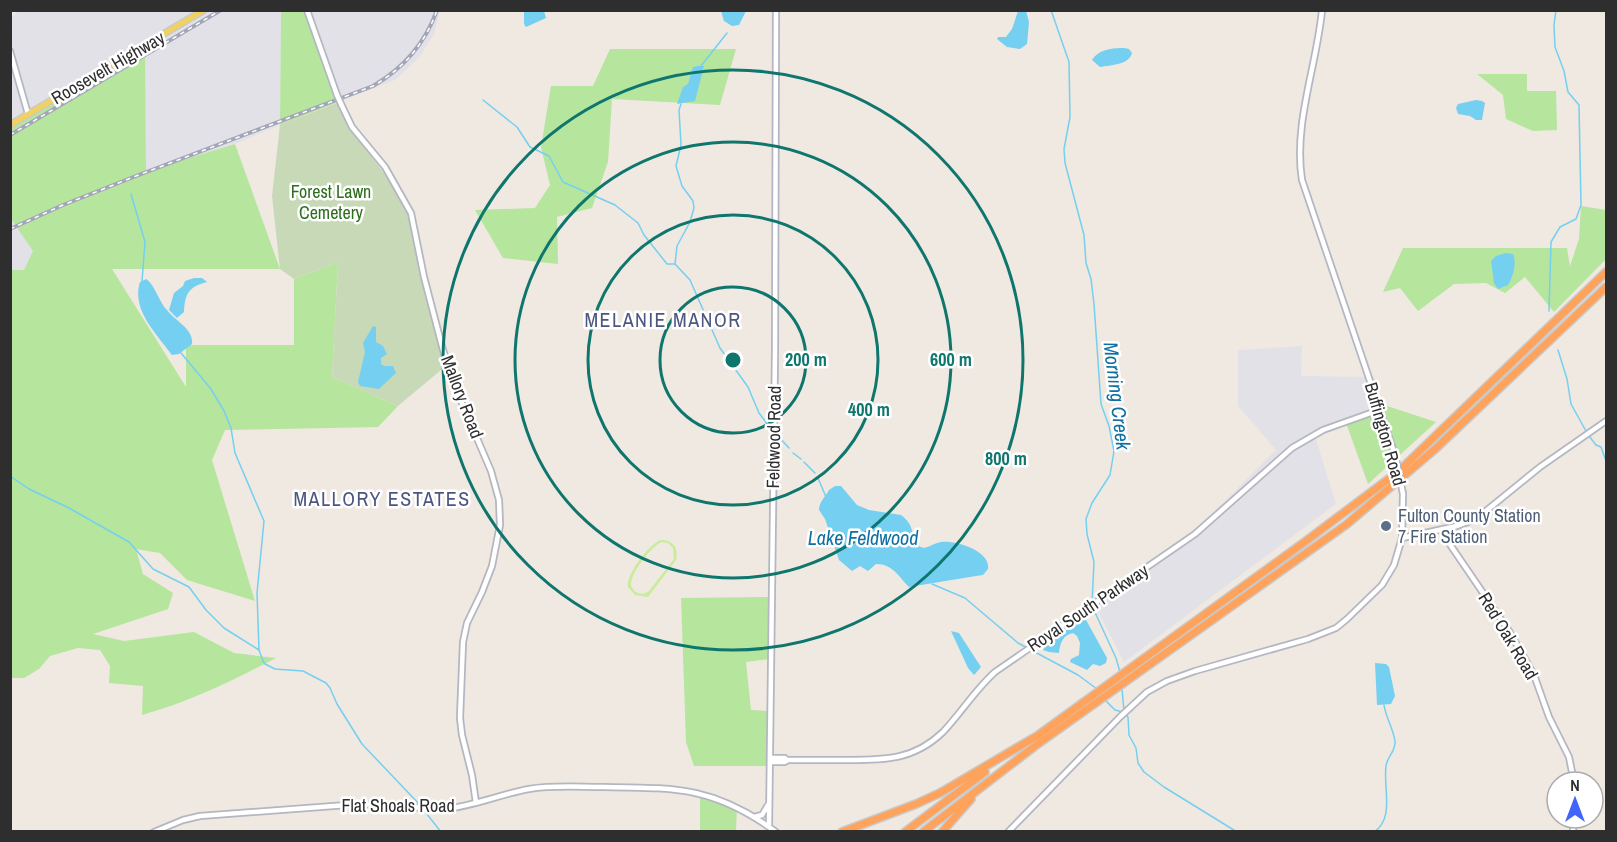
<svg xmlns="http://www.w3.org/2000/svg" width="1617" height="842" font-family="'Archivo Narrow',sans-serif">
	<rect width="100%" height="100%" fill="#efe9e1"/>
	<path fill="#e3e1e8" d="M19,11h262l-1,114 -45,19 -89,27 -1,-124 -134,75v-104z
		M307,11h133l-6,23 -15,24 -24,22 -54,21z
		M10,219l24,32 -10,19h-13z
		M1302,346l-1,30 73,1 5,37 -34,6 -31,13 22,71 -212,158 -30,-59 81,-52 101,-101 -38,-44v-56z"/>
	<path fill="#b6e59e" d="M281,11h26l34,90 -61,24z
		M145,46l1,125 89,-27 45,125h-168l74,118v-42h108v-66l44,-17 -6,115 66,29 -20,21 -153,3 -13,30 43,141 -68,-21 -27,-27 -24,-4 7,25 30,19 -5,16 -75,25 31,7 70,-9 40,21 42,5c-44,23 -87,44 -134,57l1,-29 -34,-3 1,-17 -10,-16 -22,-2 -28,8 -11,13 -15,9h-13l-1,-408h14l9,-19 -22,-32v-97z
		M610,49h126l-16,56 -108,-6 -4,63 -16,46 -35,9 1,47 -55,-6 -28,-48 60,-2 15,-23 -9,-38 10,-61h42z
		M1477,74h50v17h29l1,39 -24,1 -27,-12 -3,-24z
		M1581,206l25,4v49l-52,53 -29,-35 -20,16 -19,-10 -32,1 -36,27 -18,-23 -17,4 20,-44h164l3,18 9,-27z
		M1378,403l58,19 -68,62 -23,-64 34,-6z
		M771,597l-1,62 -24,3 5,48 16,1v55h-73l-8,-24 -5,-144z
		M700,794l23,4 14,8 -1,25h-36z"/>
	<path fill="#c8d9b8" d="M337,103c18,40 51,68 70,107 10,21 9,45 14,67 6,29 17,59 26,88l-49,41 -66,-29 6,-115 -44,17 -14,-10 -8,-73 8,-71z"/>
	<path fill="#c9ec9a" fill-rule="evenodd" d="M661,540c12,0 18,8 15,20l-28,37 -13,-2 -7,-8c-2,-13 21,-43 33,-47zM662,542l6,1 5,5 1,11 -25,32c-7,5 -14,3 -18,-5 -2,-11 20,-40 31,-44z"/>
	<path fill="#75cff0" d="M524,11h20l2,7 -20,9 -2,-3z
		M721,11h25l-7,14 -7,1 -8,-5z
		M1018,11h8l3,11 -2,22 -7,5 -13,-2 -10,-8 1,-2h8l6,-8z
		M1124,48l5,1 3,4c-3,12 -21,12 -32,14l-8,-7c7,-11 21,-12 32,-12z
		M698,66h6l-9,35 -18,3 6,-17 5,-3 5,-17z
		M1476,100l6,1 3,2 -3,17h-6l-6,-4 -12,-2 -2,-6 2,-4z
		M1506,253l7,1c4,9 0,23 -5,31l-10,4 -4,-6 -3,-22 5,-5z
		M194,278h8l5,4c-19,5 -22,12 -23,30l-7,6 -8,-8 5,-17 9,-7 2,-5z
		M146,279c8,4 13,23 21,31 8,11 27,19 25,34l-13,10 -7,1c-15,-21 -41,-45 -32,-73z
		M373,326l3,1v15l7,4 4,8 -6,4v6l3,2h9l3,7 -17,16 -19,-3 -2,-4 7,-30 -2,-9z
		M835,486h6l16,19 12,5 32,5c4,3 7,6 9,10 4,8 2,16 9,21 7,5 14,-3 22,-4 15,-2 50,9 47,27l-5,6 -7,1 -67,11c-10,-10 -16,-23 -33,-23l-8,7 -8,-5 -8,5 -13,-11 -14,-41 -6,-9c0,-8 7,-14 10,-20z
		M1085,618l22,40 -1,5 -6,3 -7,-2 -6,6 -17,-8 1,-3 8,-4 1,-12 -3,-7 -4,-3c-10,2 -13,10 -14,20l-10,-1 -6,-2 4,-7z
		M951,631l8,2 22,34 -7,8 -6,-7z
		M1375,663l11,1 3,3 6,29 -4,8 -14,1z"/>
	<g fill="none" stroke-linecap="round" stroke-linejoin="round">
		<path stroke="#75cff0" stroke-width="1.5" d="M1051,10l18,52 1,55 -6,32 1,14 19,72 2,28 5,16 3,25 7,100 8,22 5,25 -4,24 -18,28 -6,16 1,15 7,28 -2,41
			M701,66l26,-33
			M483,100l34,27 13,20 19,9 14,26 52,23 23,18 6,12 23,29h8l15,16 30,68 28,39 11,26 12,16
			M131,194l14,48 -3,39
			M675,264l2,-18 13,-24 4,-14 -1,-7 -11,-15 -6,-20 5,-21 -2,-35 2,-6
			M1549,311l2,-69 9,-15 16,-8 5,-14 -2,-100 -11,-13 -4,-21 -9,-24 -1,-22 2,-15
			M1558,350l9,29 4,25 15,27
			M181,353l30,36 13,22 7,17 4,25 29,68 -7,72 2,57 4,11 2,3 10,5 28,2 23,12 4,5 7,16 25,40 58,61
			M776,434l13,14
			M1589,436l7,9 5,2 5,14
			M793,453l8,6
			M804,462l11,11
			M10,476l19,13 40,19 60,34 24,27 36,18 17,23 18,18 35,22
			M818,478l8,19
			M932,584l33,14 53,45 60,32 19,14
			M1093,608l23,50 4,14
			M1122,689l2,22
			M1105,700l10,10 8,2
			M1126,715l2,2 1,18 7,13 2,15 6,9 20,15 73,45
			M423,809l18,23
			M1374,832c21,-14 9,-44 12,-66 1,-9 10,-15 9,-25 -2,-13 -9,-23 -11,-36"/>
		<g stroke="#b4b7c1" stroke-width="8">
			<path id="secondary" d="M307,10l30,85
				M1322,10c-5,55 -29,114 -20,170l93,275
				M10,51l18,63
				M341,104l11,23 33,40 26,46 13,64 19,73 15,44 33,77 8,29 1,25 -8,41 -10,26 -15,31 -4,19 -3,76 2,17 10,40 4,28
				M1442,530l9,16 58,85 25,44 15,42 20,40 5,25
				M1402,538l55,-12 19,-7 64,-52 66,-46
				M770,758h15l2,2
				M770,762h15l3,-2c20,0 40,0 60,0 37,0 66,0 95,-28 18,-19 32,-42 52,-60l200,-138 97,-86 31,-18 56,-20
				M754,817l8,-2 6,-10
				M769,827l6,-474 1,-343
				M154,832l29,-12 17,-4 160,-12 85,5c29,-3 56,-15 84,-20 24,-4 49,-2 74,-2 72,1 111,-1 173,45
				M1008,832l112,-115 27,-25 20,-11 28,-10 113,-32 28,-11 11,-9 35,-34 12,-20 8,-27 1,-44
				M1573,832l1,-14"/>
		</g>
		<g stroke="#c9c9c9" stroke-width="8">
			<path id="primary" d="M10,125l194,-115"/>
		</g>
		<g stroke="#c9c9c9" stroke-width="10">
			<path id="highway" d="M842,832l74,-28 24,-11 97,-57 269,-195 92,-69 208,-200
				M905,832l80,-60
				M923,832l112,-86 312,-222 87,-74 172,-163
				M942,832l29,-33"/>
		</g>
		<use href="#secondary" stroke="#fff" stroke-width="4.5"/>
		<use href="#primary" stroke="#f2d163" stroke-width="5"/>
		<use href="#highway" stroke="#ffa35c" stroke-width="7"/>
		<g stroke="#a3a6b8" stroke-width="4">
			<path id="rail" d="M10,135l211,-125
				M10,229l53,-24 73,-29 237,-90c31,-18 52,-42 64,-76"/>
		</g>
		<use href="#rail" stroke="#fff" stroke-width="1.5" stroke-dasharray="4.5" stroke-linecap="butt"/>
		<g stroke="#b4b7c1" stroke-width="8" stroke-linecap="butt">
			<path id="secondary-bridge" d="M337,95l4,9
				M1395,455l8,39"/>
		</g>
		<use href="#secondary-bridge" stroke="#fff" stroke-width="4.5"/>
	</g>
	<g fill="none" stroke="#0f766e" stroke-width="3">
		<circle cx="733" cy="360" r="73"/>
		<circle cx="733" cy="360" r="145"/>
		<circle cx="733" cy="360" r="218"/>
		<circle cx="733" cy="360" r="290"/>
	</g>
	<circle fill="#5c6f8a" stroke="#fff" stroke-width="2" cx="1386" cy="526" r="6"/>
	<g text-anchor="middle" stroke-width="5" stroke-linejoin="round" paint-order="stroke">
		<g font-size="18" fill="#2e2e2e" stroke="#fff">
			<text transform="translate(108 68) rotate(-30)" y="6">Roosevelt Highway</text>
			<text transform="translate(462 397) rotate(69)" y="6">Mallory Road</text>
			<text transform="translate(1385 434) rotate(74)" y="6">Buffington Road</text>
			<text transform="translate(774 437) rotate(-89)" y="6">Feldwood Road</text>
			<text transform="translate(1088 608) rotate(-34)" y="6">Royal South Parkway</text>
			<text transform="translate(1508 636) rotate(59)" y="6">Red Oak Road</text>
			<text x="398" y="812">Flat Shoals Road</text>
		</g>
		<g font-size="18" fill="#2c6e1b" stroke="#fff">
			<text x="331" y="198">Forest Lawn<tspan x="331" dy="21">Cemetery</tspan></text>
		</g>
		<g font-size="18" fill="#4e5e75" stroke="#fff" text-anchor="start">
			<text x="1398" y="522">Fulton County Station<tspan x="1398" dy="21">7 Fire Station</tspan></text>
		</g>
		<g font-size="20" letter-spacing="1.5" fill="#4d5680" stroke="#fff">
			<text x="663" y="327">MELANIE MANOR</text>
			<text x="382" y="506">MALLORY ESTATES</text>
		</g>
		<g font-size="20" font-style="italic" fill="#0d6fa3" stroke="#fff">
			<text transform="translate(1117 396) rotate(83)" y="7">Morning Creek</text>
			<text x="863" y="545">Lake Feldwood</text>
		</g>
	</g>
	<circle cx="733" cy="360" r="9" fill="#0f766e" stroke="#fff" stroke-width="3"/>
	<g font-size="18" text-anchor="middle" font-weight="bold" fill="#0f766e" stroke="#fff" stroke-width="5" stroke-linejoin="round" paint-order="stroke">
		<text x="806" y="366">200 m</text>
		<text x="951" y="366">600 m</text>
		<text x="869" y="416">400 m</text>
		<text x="1006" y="465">800 m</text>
	</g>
	<rect width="1617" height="842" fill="none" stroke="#2e2e2e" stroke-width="24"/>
	<g transform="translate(1575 800)"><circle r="28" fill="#ffffff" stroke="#ababab" stroke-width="1.5"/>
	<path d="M0-4.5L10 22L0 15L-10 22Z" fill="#4264fb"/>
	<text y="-9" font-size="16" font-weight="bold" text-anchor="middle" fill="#2e2e2e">N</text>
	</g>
</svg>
